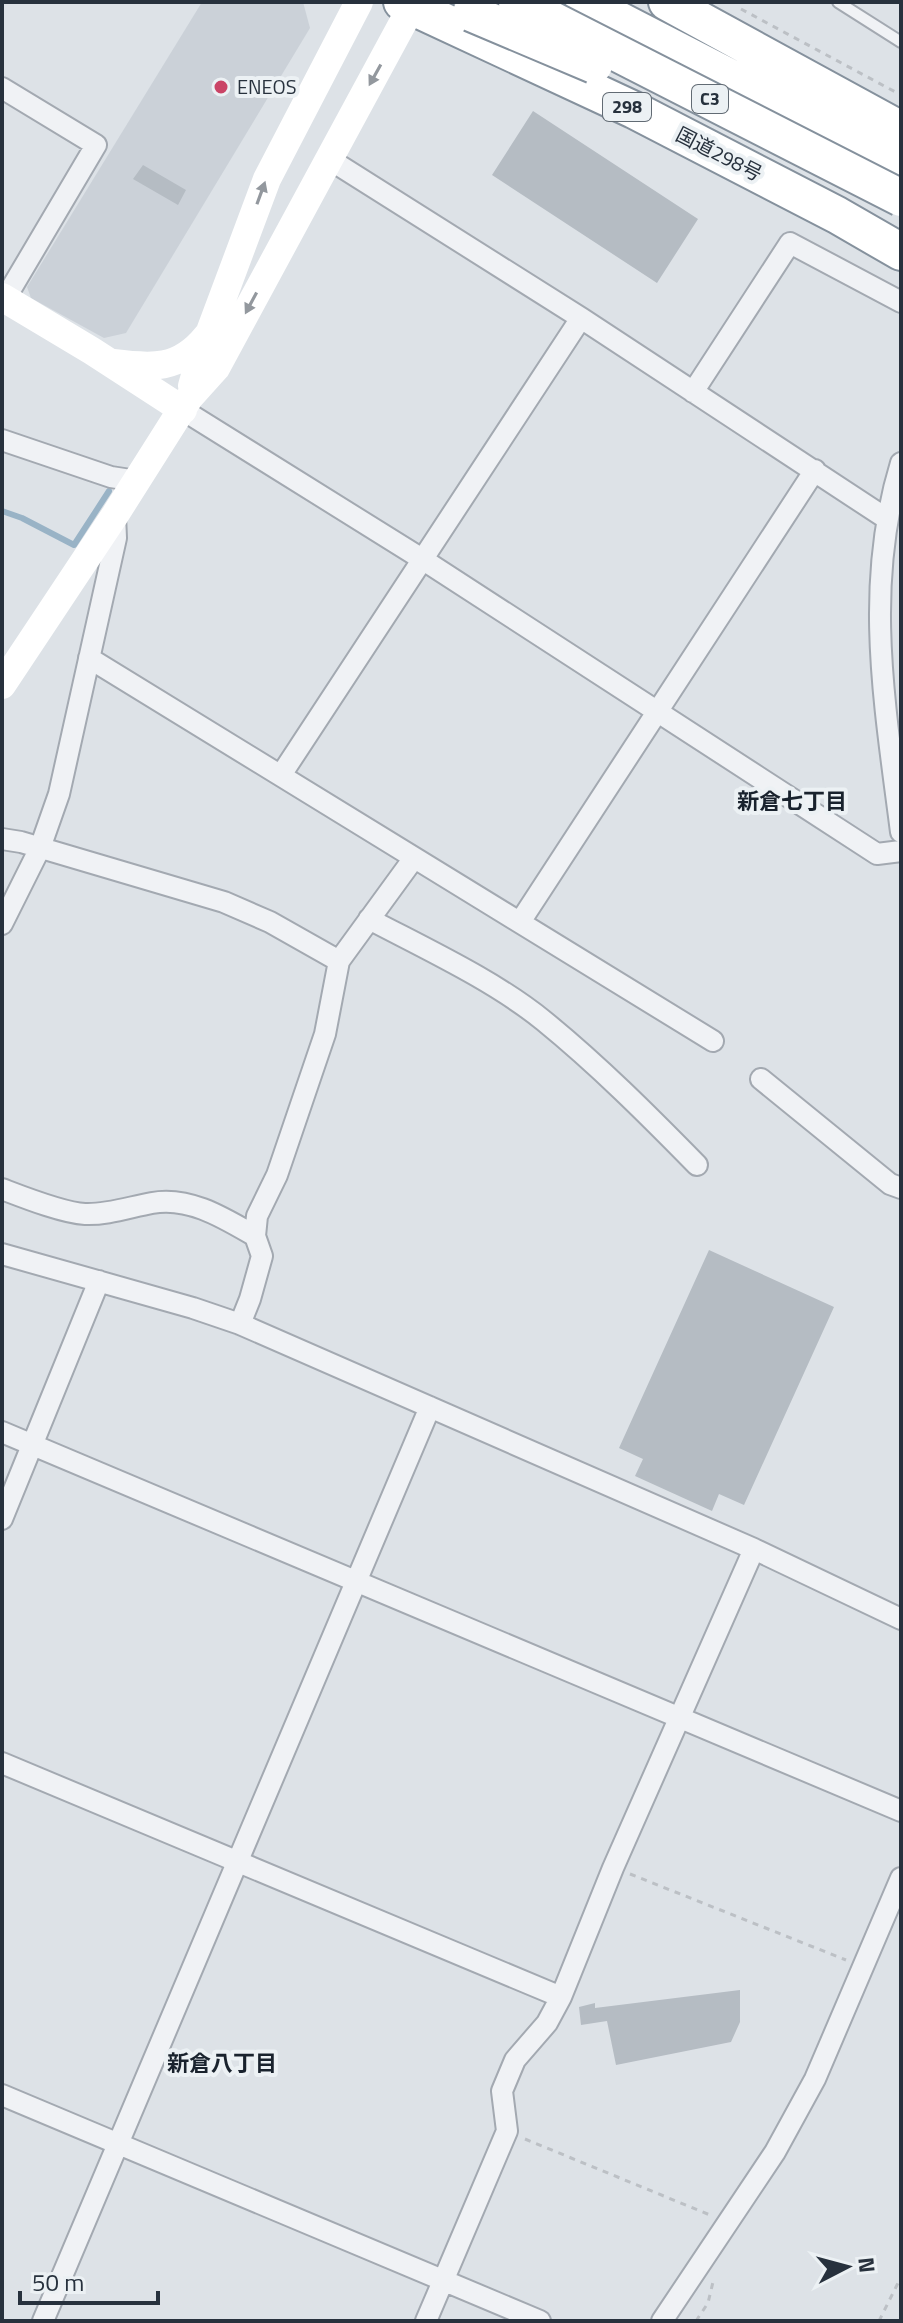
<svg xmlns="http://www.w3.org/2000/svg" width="903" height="2323" font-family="'Titillium Web','Noto Sans JP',sans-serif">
	<rect width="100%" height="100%" fill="#dde2e7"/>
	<path fill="#cbd1d8" d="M202,2h101l7,26 -184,305 -22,5 -73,-40 -4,-11z"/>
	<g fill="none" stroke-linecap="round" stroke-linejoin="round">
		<path stroke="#99b3c6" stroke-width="6" d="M2,511l20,7 52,27 35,-54"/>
	</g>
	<path fill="#b5bcc3" d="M533,111l165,108 -41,64 -165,-108z
		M143,165l43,25 -8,15 -45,-26z
		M709,1250l125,57 -90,198 -25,-11 -7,17 -77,-35 8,-17 -24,-11z
		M740,1990v32l-9,20 -115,23 -9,-44 -26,4 -2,-18 16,-4v5z"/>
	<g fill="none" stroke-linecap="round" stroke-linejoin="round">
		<g stroke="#a3a9b1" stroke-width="14">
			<path id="lane" d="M838,2l63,40"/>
		</g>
		<g stroke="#a3a9b1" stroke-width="24">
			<path id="street" d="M2,88l94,57 -91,154
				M329,159l252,159 306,201
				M693,392l97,-149 111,59
				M183,410l239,149 455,295 24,-3
				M2,440l109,37 26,4
				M901,463c-38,124 -16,243 0,369
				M89,658l624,383
				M281,775l300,-457
				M2,839l19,3 203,60 46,20 69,39
				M369,919c57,30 126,62 175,102 54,44 104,94 153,144
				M520,922l295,-452
				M2,924l38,-76 19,-54 57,-256 -1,-23
				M761,1079l129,105 11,4
				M2,1189c21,8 61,24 83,25 22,1 45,-7 67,-11 37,-7 72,15 103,33
				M2,1254l191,54 47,16 514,225 147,70
				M240,1324l10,-25 12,-43 -7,-20 2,-20 20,-41 48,-141 14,-73 75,-103
				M2,1432l899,379
				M2,1519l97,-238
				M2,1763l559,234
				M2,2095l538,226
				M43,2321l387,-914
				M426,2321l81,-190 -5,-40 13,-31 32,-37 14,-26 52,-129 141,-319
				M662,2321l113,-169 40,-73 86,-201"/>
		</g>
		<g stroke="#85919d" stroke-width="40">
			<path id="highway" d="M402,2l232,108 203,105 64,37
				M584,2l317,164
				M667,2l234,128"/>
		</g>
		<path stroke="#bcc0c5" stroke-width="3" stroke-dasharray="6 6" stroke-linecap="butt" d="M741,9l160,86
			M630,1874l216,86
			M525,2139l185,76
			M696,2321l12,-18 5,-21
			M879,2321l22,-44"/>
		<use href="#lane" stroke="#f0f2f5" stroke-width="10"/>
		<use href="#street" stroke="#f0f2f5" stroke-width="20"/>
		<path stroke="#fff" stroke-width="28" d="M2,297l90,54 91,59
			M113,363c39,5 66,7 93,-26
			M192,386l7,-25 68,-182 92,-177
			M2,685l113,-170 74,-117 27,-30 196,-362"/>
		<use href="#highway" stroke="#fff" stroke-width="36"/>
		<g stroke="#85919d" stroke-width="40" stroke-linecap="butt">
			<path id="highway-bridge" d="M517,2l384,196
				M471,13l123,52"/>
		</g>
		<use href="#highway-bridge" stroke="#fff" stroke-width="36"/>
	</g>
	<defs><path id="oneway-solid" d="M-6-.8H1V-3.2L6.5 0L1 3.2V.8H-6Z" transform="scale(2)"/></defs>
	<g fill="#93989e">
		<use href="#oneway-solid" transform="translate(375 75) rotate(119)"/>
		<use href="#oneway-solid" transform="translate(261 193) rotate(-70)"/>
		<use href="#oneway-solid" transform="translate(251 303) rotate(118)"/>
	</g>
	<circle fill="#ca4466" stroke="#ecf1f4" stroke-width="3" cx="221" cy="87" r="8"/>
	<g text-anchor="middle" stroke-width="8" stroke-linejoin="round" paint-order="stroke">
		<g fill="#ecf1f4" stroke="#626b74" stroke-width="2">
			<rect x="692" y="85" width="36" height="28" rx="6"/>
			<rect x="603" y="93" width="48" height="28" rx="6"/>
		</g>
		<g font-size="18" font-weight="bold" fill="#27313d">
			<text x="710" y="105">C3</text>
			<text x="627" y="113">298</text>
		</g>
		<g font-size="20" fill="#27313d" stroke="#ecf1f4" text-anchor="start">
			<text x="237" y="94">ENEOS</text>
		</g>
		<g font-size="20" fill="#27313d" stroke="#ecf1f4">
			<text transform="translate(719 154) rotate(27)" y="7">国道298号</text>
		</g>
		<g font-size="22" font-weight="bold" fill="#19222d" stroke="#ecf1f4">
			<text x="792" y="809">新倉七丁目</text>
			<text x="222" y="2071">新倉八丁目</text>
		</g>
	</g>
	<rect width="903" height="2323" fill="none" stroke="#27313d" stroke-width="8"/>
	<g transform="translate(847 2267) rotate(84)" stroke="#ecf1f4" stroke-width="6" paint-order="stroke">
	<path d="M0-6L14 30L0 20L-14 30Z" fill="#27313d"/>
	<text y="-12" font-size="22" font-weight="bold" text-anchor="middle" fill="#27313d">N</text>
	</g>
	<path d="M20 2291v12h138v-12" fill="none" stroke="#27313d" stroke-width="4"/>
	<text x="32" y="2291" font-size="24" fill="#27313d" stroke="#ecf1f4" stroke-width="6" paint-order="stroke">50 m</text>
</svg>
